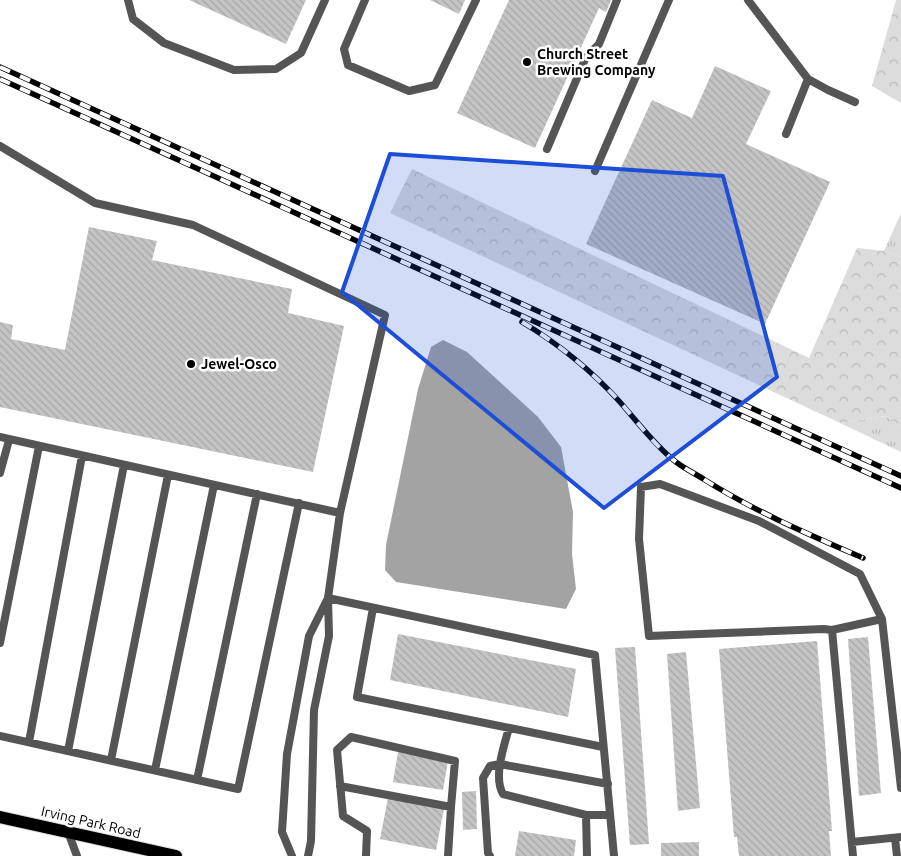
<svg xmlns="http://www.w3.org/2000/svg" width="901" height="856" font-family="Ubuntu,sans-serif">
	<defs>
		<pattern id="grass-tufts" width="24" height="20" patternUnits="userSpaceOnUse" patternTransform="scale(1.25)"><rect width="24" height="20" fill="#dcdcdc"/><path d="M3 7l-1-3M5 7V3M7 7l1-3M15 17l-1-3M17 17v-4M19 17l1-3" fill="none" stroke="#bbb"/></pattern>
		<pattern id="forest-crowns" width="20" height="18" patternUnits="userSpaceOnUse" patternTransform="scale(1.25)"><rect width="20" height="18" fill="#dcdcdc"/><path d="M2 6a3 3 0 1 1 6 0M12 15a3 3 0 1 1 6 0" fill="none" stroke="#bbb"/></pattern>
		<pattern id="building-back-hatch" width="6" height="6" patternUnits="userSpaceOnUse" patternTransform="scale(1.25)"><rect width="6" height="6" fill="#c4c4c4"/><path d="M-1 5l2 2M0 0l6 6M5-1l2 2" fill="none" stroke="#a7a7a7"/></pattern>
	</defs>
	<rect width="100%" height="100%" fill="#fff"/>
	<path fill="url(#grass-tufts)" d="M901,213v44l-17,-6z
		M886,416l15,10v26l-61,-29z"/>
	<path fill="url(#forest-crowns)" d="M896,0h5v103l-29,-17z
		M412,169l397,189 48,-110 27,3 17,6v169l-15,-10 -46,7 -450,-210z"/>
	<path fill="#a3a3a3" d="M443,340l24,12 71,65 23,30 12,65 -1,42 4,35 -10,20 -170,-27 -11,-12 1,-25 32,-156 13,-42z"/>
	<path fill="url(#building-back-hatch)" d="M189,0h117l-20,44z
		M430,0h35l-6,14z
		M509,0h102l-5,12 -7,-4 -64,140 -78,-35z
		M715,66l56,25 -25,53 84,38 -65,142 -179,-80 66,-144 40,18z
		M89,227l68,14 -5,19 140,29 -4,24 56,13 -31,146 -313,-65v-85l13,3 -2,14 54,11z
		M398,634l178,35 -8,48 -178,-37z
		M868,637l13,156 -22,3 -11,-157z
		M817,641l15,190h-3l2,25h-92l-2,-19h-3l-15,-188z
		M635,647l14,197 -19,1 -15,-197z
		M686,652l14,156 -22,3 -11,-157z
		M398,752l50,9 -5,29 -50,-8z
		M476,791l1,38 -14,1 -1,-38z
		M388,798l56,11 -8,41 -56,-11z
		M519,831l57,9 -2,16h-59z
		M699,842v14h-38v-13z"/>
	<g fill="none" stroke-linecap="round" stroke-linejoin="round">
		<g stroke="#dbdbdb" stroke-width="14">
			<path id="primary" d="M0,817l176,39"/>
		</g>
		<path stroke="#555" stroke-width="8" d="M128,0l5,19 31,24 70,27 42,-1 25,-16 24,-53
			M365,0l-21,49 4,16 61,26 26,-6 41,-85
			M748,0l60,79 20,11 27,12
			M786,134l22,-55
			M0,146l95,57 98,22 192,90 -45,198
			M547,149l39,-92 13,-13 18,-44
			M595,171l74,-171
			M0,437l340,76 -12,85 1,38 -15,74 -3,131 -3,15
			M0,473l9,-33
			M328,598l267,57 19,201
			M373,608l-16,89 246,50
			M832,630l50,-11
			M0,643l39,-197
			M509,728c-5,18 -16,49 -6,66l83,21h24
			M0,736l238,53 61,-286
			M29,742l53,-286
			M68,751l56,-286
			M111,760l57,-285
			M155,770l59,-285
			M197,780l60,-286
			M340,786l111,21
			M586,815l1,41
			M68,832l9,24
			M895,838l2,18
			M852,842l49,-5
			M292,856l-10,-24 5,-78 22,-118 18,-36
			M366,856l1,-25 -24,-15 -6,-66 14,-13 104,24 -4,46 -3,49
			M490,856l-2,-3 -5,-75 7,-12 10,-2 108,20
			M853,856l-21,-226 -8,-1 -175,7 -10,-97 2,-52 19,-3 99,37 101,53 22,45 19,169"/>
		<use href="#primary" stroke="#000" stroke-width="12"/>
		<g stroke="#000" stroke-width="5.5">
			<path id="rail" d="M0,67l901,409
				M0,79l901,409
				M522,322c35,21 69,48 97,79 17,19 37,46 57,61 9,7 20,12 29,18 51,32 103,54 158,78"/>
		</g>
		<use href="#rail" stroke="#fff" stroke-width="4" stroke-dasharray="11" stroke-linecap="butt"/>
	</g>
	<path fill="#1d4ed8" fill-opacity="0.2" stroke="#1d4ed8" stroke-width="4" stroke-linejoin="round" d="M390,154l333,22 54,201 -173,131 -262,-216z"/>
	<g fill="#000" stroke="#fff" stroke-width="2">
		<circle cx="527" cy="62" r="5"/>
		<circle cx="191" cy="364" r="5"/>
	</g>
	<g text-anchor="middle" stroke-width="5" stroke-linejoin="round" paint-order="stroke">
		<g font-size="14" font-weight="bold" fill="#000" stroke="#fff" text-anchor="start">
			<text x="537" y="59">Church Street<tspan x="537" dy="16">Brewing Company</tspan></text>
			<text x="201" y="369">Jewel-Osco</text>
		</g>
		<g font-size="14" fill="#000" stroke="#fff">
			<text transform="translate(91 822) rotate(13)" y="5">Irving Park Road</text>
		</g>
	</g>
</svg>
